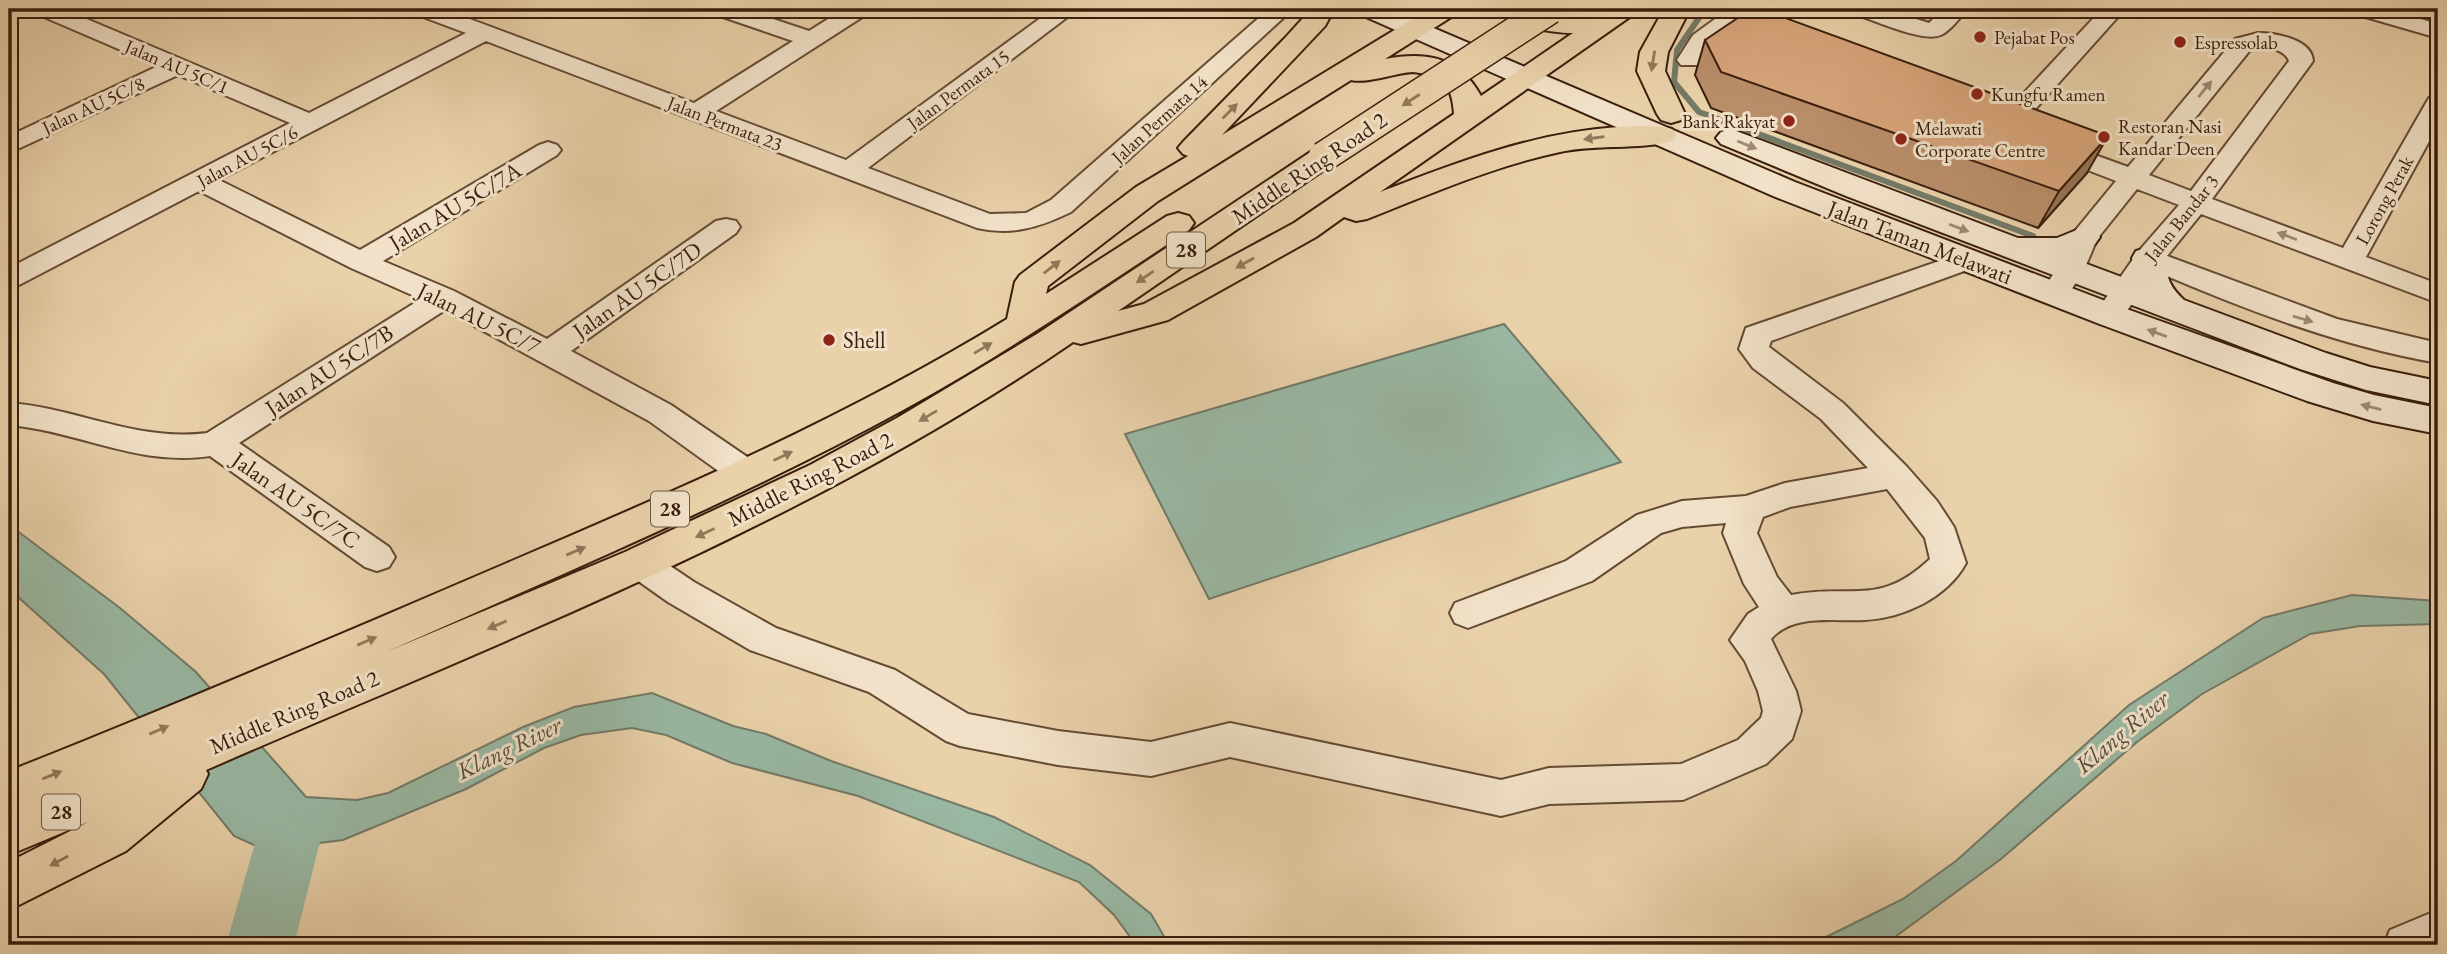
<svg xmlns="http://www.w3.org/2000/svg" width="2447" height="954" font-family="'EB Garamond',serif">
	<rect width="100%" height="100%" fill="#e9d1aa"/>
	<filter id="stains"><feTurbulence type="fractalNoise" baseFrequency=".00286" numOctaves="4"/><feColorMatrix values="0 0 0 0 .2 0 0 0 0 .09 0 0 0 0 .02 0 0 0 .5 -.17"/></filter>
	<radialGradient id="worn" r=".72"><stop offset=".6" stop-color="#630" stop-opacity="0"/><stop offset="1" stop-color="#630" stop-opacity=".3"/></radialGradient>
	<path fill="#99b8a3" stroke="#737a67" stroke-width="2" d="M1504,324l117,138 -412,137 -84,-165z
		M9,518l3,9 108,81 76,64 110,125 51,3 31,-7 135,-66 51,-20 78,-14 81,33 33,8 65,27 163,56 96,48 61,49 18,31h-33l-22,-30 -35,-33 -221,-86 -126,-33 -66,-28 -34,-7 -51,7 -37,13 -78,41 -123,51 -78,10 -31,-14 -130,-162 -95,-85z
		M2352,595l86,6v23l-78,2 -50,8 -108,60 -65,48 -136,117 -117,86h-74l93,-46 53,-38 173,-156 134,-87z"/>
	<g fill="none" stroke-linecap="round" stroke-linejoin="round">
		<path stroke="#737a67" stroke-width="6" d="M1705,9l-28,41 -3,32 25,30 334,124"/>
		<path fill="#99b8a3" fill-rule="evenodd" d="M293,793l22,9 10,20 -31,123h-68l35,-123 10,-20z"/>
		<g stroke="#654b34" stroke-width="4">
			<path id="minor" d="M34,9h29l246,104 157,-80 -51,-19 -3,-5h31l251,94 99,-62 -79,-27 -3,-5h32l66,22 35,-22h26l-3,5 -151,97 130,49 207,-151h25l-210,159 122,46 36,-1 25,-13 218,-191h24l-222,203c-31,15 -59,24 -94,16l-491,-187 -267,139 141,70 179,-105 9,-3 9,3 4,5 -4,5 -174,106 71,30 93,48 169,-118 10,-2 10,2 4,6 -4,6 -165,118 100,54 88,60 5,9 -5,9 -12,3 -12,-3 -86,-62 -204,-111 -206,133 150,104 6,10 -6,10 -12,4 -12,-4 -155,-111c-71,11 -132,-25 -201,-31v-22c68,5 128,39 198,30l214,-134 -70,-31 -152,-77 -180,94 -10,3v-20l281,-145 -112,-48 -169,78v-17l149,-70 -121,-52z
				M1721,9h22l-11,19 -22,16 -13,21h-16l-4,-5 16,-25 22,-16z
				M1852,9h32l45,14 12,-12 -2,-2h23l2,3c-5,8 -15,19 -23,23 -18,8 -67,-15 -86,-21z
				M2102,9h23l-112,125 -9,3 -9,-3 -4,-5 4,-5z
				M2352,9h34l52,15v14l-83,-24z
				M2258,33c17,0 54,6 55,28l-101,138 131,49 83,-145 3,-5 9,-2v29l-72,132 72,27v19l-237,-89 -34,42 170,63 101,24v20c-98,-17 -192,-53 -283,-92l-36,51 -10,3 -10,-3 -5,-7 44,-63 41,-47 -42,-16 -40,50 -13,31 -20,31 -10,2 -10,-2 -4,-7 16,-24 14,-33 46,-56 -75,-29 -4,-5 4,-5 9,-3 9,3 69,25 107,-128zM2258,47c11,0 27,3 31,14l-98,130 -42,-16 102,-126z
				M1968,251l10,3 4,6 -4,6 -207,75 -2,6 74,56 64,64 30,34 17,26 12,36c-19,35 -63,55 -101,57 -30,2 -72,-7 -94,19l25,52 5,20 -9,28 -26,25 -83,36 -134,4 -48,12 -271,-59 -79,19 -93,-11 -98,-19 -14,-5 -77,-49 -119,-42 -82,-48 -41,-29 -6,-10 6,-10 12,-4 12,4 43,29 82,46 119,42 73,44 90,17 93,11 79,-19 271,57 48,-12 132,-4 57,-24 23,-22 2,-7 -5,-20 -13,-30 -15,-21 18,-26 11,-7 -15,-23 -21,-51 3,-10 -44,4 -21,6 -69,48 -124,47 -13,-5 -5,-10 5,-10 111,-42 71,-46 45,-14 64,-5 39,-13 83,-15 -47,-49 -68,-51 -14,-19 7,-21zM1887,489l38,49 5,21c-52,49 -79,24 -139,36l-14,-18 -20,-44 6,-16 27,-10z
				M2438,910v35h-54l6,-15z"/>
		</g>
		<g stroke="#391e0c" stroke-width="4">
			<path id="secondary" d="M1355,9h34l406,173 326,125 212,76 41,12 64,13v26l-65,-13 -66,-20 -210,-78 -324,-127 -414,-182z
				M1731,129l287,109h39l27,-11 11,3 5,7 -5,7 -27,13 67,25 -3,-24 4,-7 12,-3 12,3c12,19 0,27 24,49l142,53 44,14 68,14v24l-72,-15 -66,-21 -454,-173 -125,-52 -5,-6 5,-6z"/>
		</g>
		<g stroke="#391e0c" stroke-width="4">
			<path id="trunk" d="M1308,9h26l-9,17 -103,109 207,-126h31l-4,5 -71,45c41,-8 75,-2 96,37l92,-63c-20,0 -66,-7 -77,-24h33l18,6 23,2 19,-2 19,-6h30l-4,5 -254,178c77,-30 156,-60 239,-65 18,-1 36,-3 53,2l5,6 -5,6c-33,9 -75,3 -112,11 -66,14 -130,42 -193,67l-11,2 -12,-4 -28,20 -148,83 -87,24 -8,-2c-266,183 -572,299 -867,428l2,4 -7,15 -75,62 -117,59v-48l79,-40 -79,33v-84c167,-66 333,-137 498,-208 171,-73 342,-147 500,-244l8,-37 5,-7 116,-88 52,-31 -5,-2 -5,-6 5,-6 102,-104 19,-21zM1413,72c30,4 39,12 41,42l-160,109 -150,81 -26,7 216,-148 4,-6 -4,-6 -11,-3 -11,3 -275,183 -140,84 -87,47 -185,87 -239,100c174,-77 350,-151 517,-242 99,-54 192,-118 286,-180l5,-7 -5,-7 -11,-3 -11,3 -121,78 2,-8 110,-85 193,-121c17,4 43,-7 62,-8z
				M1664,9h26l-22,43 -3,19 20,43 -4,6 -10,3 -10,-3 -4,-6 -20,-43 3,-19z"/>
		</g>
		<use href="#minor" fill="#f1e1c8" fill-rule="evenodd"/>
		<use href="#secondary" fill="#f1e1c8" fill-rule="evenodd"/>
		<use href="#trunk" fill="#e9d1aa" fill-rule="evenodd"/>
		<g stroke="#391e0c" stroke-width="32" stroke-linecap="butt">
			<path id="trunk-bridge" d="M1323,157l227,-148"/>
		</g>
		<use href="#trunk-bridge" stroke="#e9d1aa" stroke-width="29"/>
	</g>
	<path fill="#b98e6a" stroke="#391e0c" stroke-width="2" d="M1705,40l382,133 -49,55 -327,-120 -16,-33z"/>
	<path fill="#967456" stroke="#391e0c" stroke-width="2" d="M2108,136l-21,37 -49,55 21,-37z"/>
	<path fill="#d7a57b" stroke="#391e0c" stroke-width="2" d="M1751,9h10l347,127 -49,55 -338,-119 -16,-32z"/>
	<defs><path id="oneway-solid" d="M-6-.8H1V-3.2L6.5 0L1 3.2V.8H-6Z" transform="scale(1.75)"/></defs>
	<g fill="#91785b">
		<use href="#oneway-solid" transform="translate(1653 61) rotate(99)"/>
		<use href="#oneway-solid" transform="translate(1411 100) rotate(147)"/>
		<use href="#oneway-solid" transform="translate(1230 111) rotate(-45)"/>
		<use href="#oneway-solid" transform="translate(1594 138) rotate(172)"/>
		<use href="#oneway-solid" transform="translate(1245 263) rotate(151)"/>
		<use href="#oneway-solid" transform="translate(1052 267) rotate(-38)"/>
		<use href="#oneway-solid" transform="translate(1145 277) rotate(146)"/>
		<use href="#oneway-solid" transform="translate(983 348) rotate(-31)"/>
		<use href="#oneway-solid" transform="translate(928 416) rotate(149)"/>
		<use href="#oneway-solid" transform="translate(783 456) rotate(-26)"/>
		<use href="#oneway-solid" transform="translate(705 533) rotate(155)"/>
		<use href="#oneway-solid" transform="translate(576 551) rotate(-23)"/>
		<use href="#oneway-solid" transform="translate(497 625) rotate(157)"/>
		<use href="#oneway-solid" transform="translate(367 641) rotate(-23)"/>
		<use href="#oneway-solid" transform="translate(159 730) rotate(-23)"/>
		<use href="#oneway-solid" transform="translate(52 775) rotate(-22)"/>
		<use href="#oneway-solid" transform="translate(59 861) rotate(152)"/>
	</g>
	<g fill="#9e8973">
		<use href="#oneway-solid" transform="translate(2205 89) rotate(-51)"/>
		<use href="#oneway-solid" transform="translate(1747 145) rotate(22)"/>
		<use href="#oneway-solid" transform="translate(1959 228) rotate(21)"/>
		<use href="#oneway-solid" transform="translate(2287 236) rotate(-159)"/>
		<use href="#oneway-solid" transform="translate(2303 319) rotate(16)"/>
		<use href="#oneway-solid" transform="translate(2157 333) rotate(-160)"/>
		<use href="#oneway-solid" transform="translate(2371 407) rotate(-166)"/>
	</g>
	<g fill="#8f2418" stroke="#f1e1c8" stroke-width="2.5">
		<circle cx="1980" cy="37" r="7"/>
		<circle cx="2180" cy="42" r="7"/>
		<circle cx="1977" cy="94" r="7"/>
		<circle cx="1789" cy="121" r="7"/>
		<circle cx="2104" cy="137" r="7"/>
		<circle cx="1901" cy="139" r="7"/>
		<circle cx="829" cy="340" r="7"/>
	</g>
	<g text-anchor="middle" stroke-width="6" stroke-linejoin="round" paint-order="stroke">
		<g font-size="19" fill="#391e0c" stroke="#f1e1c8" text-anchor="start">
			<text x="1994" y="44">Pejabat Pos</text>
			<text x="2194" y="49">Espressolab</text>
			<text x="1991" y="101">Kungfu Ramen</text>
			<text x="1775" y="128" text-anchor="end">Bank Rakyat</text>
			<text x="2118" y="133">Restoran Nasi<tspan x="2118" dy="22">Kandar Deen</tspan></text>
			<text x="1915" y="135">Melawati<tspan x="1915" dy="22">Corporate Centre</tspan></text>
		</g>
		<g font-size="19" fill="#391e0c" stroke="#f1e1c8">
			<text transform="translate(177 66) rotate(23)" y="7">Jalan AU 5C/1</text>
			<text transform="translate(958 89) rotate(-36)" y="7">Jalan Permata 15</text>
			<text transform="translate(93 105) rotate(-25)" y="7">Jalan AU 5C/8</text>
			<text transform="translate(1159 119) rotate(-42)" y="7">Jalan Permata 14</text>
			<text transform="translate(725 123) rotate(21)" y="7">Jalan Permata 23</text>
			<text transform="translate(247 156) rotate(-28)" y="7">Jalan AU 5C/6</text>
			<text transform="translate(2384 200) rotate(-61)" y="7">Lorong Perak</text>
			<text transform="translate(2181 218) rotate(-51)" y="7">Jalan Bandar 3</text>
		</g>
		<g fill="#f1e1c8" stroke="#705844" stroke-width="2">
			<rect x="1167" y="232.5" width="38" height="35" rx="5"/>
			<rect x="651" y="491.5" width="38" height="35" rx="5"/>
			<rect x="42" y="794.5" width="38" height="35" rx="5"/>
		</g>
		<g font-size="21" font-weight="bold" fill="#391e0c">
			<text x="1186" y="257">28</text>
			<text x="670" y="516">28</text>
			<text x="61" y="819">28</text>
		</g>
		<g font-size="23" fill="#391e0c" stroke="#f1e1c8">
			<text transform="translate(1309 168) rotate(-34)" y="8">Middle Ring Road 2</text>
			<text transform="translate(455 206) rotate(-31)" y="8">Jalan AU 5C/7A</text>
			<text transform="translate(1920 242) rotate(21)" y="8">Jalan Taman Melawati</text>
			<text transform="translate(637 290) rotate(-35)" y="8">Jalan AU 5C/7D</text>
			<text transform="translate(479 318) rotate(26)" y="8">Jalan AU 5C/7</text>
			<text transform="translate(329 370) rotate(-33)" y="8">Jalan AU 5C/7B</text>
			<text transform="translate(810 479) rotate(-27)" y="8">Middle Ring Road 2</text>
			<text transform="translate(296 500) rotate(35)" y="8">Jalan AU 5C/7C</text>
			<text transform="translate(294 712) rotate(-23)" y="8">Middle Ring Road 2</text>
		</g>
		<g font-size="23" fill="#391e0c" stroke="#f1e1c8" text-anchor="start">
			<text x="843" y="348">Shell</text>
		</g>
		<g font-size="24" font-style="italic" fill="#564c39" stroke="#f1e1c8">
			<text transform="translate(2122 732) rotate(-40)" y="8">Klang River</text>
			<text transform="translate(509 748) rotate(-26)" y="8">Klang River</text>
		</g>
	</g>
	<rect width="2447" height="954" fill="none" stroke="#e9d1aa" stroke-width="35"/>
	<rect x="10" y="10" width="2426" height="933" fill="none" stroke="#391e0c" stroke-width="3.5"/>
	<rect x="18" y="18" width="2412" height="919" fill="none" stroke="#391e0c" stroke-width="2"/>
	<rect width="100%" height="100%" filter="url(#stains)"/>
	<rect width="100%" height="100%" fill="url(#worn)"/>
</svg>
